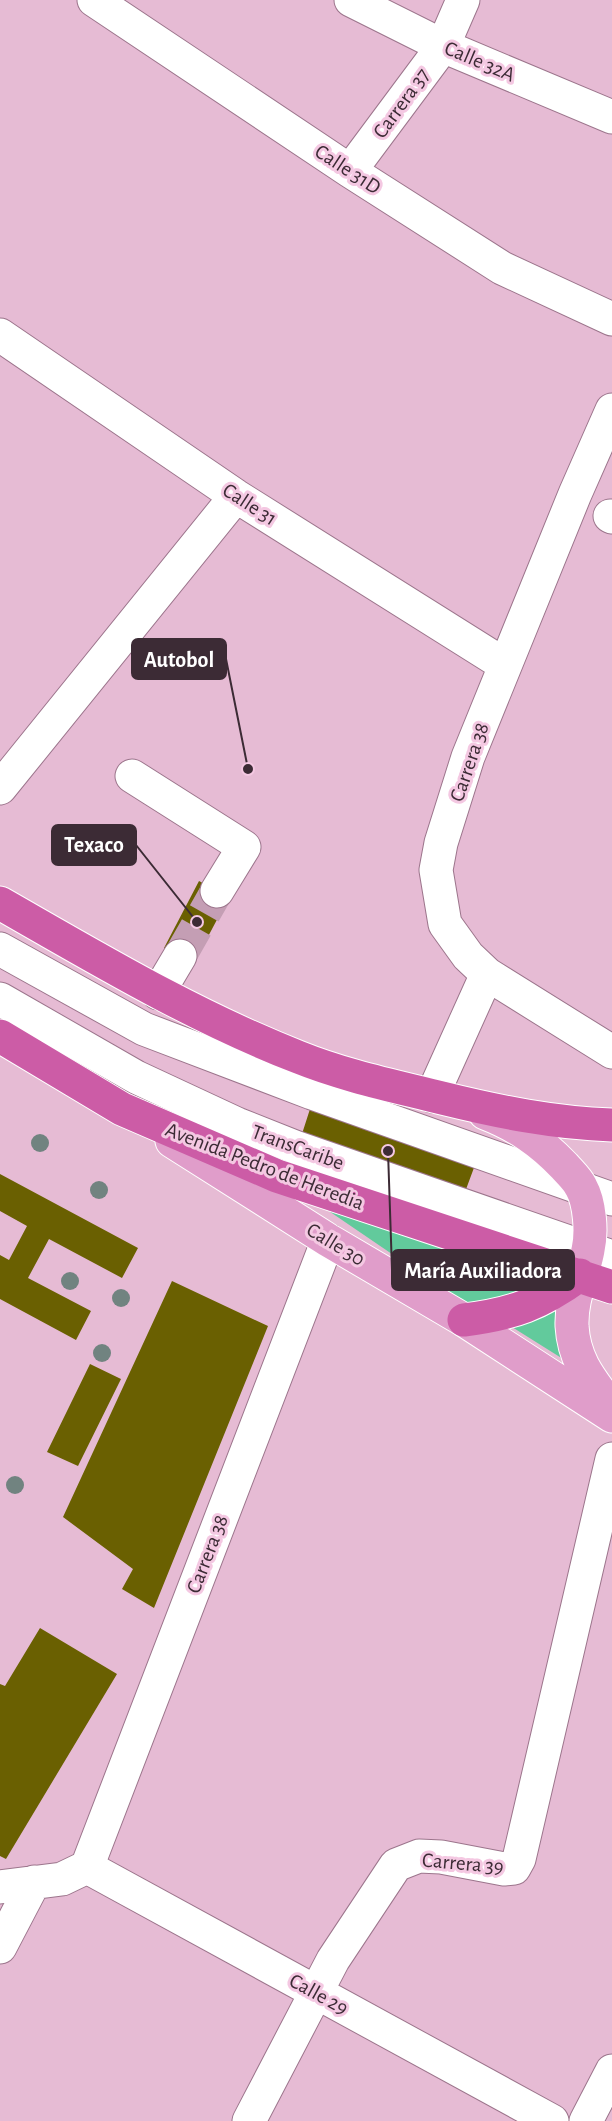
<svg xmlns="http://www.w3.org/2000/svg" width="612" height="2121" font-family="'Alegreya Sans',sans-serif">
	<rect width="100%" height="100%" fill="#e6bbd4"/>
	<path fill="#62ca9c" d="M320,1205l218,74 -58,35z
		M566,1297l5,67 -67,-42z"/>
	<path fill="#6a6001" d="M199,881l30,16 -35,66 -30,-15z
		M310,1109l165,56 -10,27 -164,-55z
		M0,1174l138,74 -16,30 -73,-39 -21,39 63,33 -15,29 -76,-41v-44l9,5 18,-34 -27,-15z
		M172,1281l96,45 -114,282 -32,-19 11,-20 -70,-52z
		M90,1364l31,15 -43,87 -31,-14z
		M40,1628l77,46 -111,185 -6,-3v-172l5,2z"/>
	<g fill="none" stroke-linecap="round" stroke-linejoin="round">
		<path stroke="#c49eb4" stroke-width="33" stroke-dasharray="33 16" stroke-linecap="butt" d="M180,956l37,-65"/>
		<g stroke="#9c758c" stroke-width="35">
			<path id="minor" d="M94,0l256,171 152,97 110,51
				M351,0l92,46 169,71
				M350,171l93,-125 20,-46
				M0,335l236,161 269,169
				M612,410l-37,84 -107,263 -27,86 -5,27 9,54 23,32 19,18 125,78
				M610,516l2,1
				M132,776l112,71 -27,44
				M0,788l236,-292
				M0,949l144,80 168,64 300,106
				M158,993l22,-37
				M0,999l136,78 101,47 58,23 317,110
				M432,1096l55,-122
				M87,1867l241,-627
				M87,1867l465,254
				M0,1887l62,-8 25,-12
				M0,1947l34,-65
				M249,2121l84,-161 63,-95 23,-9 22,1 63,12 10,-1 5,-9 93,-400
				M586,2121l26,-50"/>
		</g>
		<g stroke="#fff" stroke-width="35">
			<path id="major" d="M485,1113c33,13 55,28 79,53 6,7 13,13 17,21 9,16 11,45 7,63 -5,27 -17,47 -16,76 2,35 19,54 39,81
				M172,1141l156,99 136,80 148,96"/>
		</g>
		<g stroke="#fff" stroke-width="35">
			<path id="highway" d="M0,903c98,56 193,113 298,154 47,19 96,29 144,41 57,14 112,25 170,27
				M0,1036l122,73 155,67 335,111
				M464,1320c49,-6 76,-16 116,-45"/>
		</g>
		<use href="#minor" stroke="#fff" stroke-width="33"/>
		<use href="#major" stroke="#e09dca" stroke-width="33"/>
		<use href="#highway" stroke="#cc5ca6" stroke-width="33"/>
	</g>
	<g fill="#718380">
		<circle cx="40" cy="1143" r="9"/>
		<circle cx="99" cy="1190" r="9"/>
		<circle cx="70" cy="1281" r="9"/>
		<circle cx="121" cy="1298" r="9"/>
		<circle cx="102" cy="1353" r="9"/>
		<circle cx="15" cy="1485" r="9"/>
	</g>
	<g text-anchor="middle" stroke-width="6" stroke-linejoin="round" paint-order="stroke">
		<g font-size="21" fill="#3c2b35" stroke="#f4c8e2">
			<text transform="translate(480 61) rotate(23)" y="7">Calle 32A</text>
			<text transform="translate(401 103) rotate(-54)" y="7">Carrera 37</text>
			<text transform="translate(348 169) rotate(33)" y="7">Calle 31D</text>
			<text transform="translate(250 504) rotate(33)" y="7">Calle 31</text>
			<text transform="translate(469 762) rotate(-71)" y="7">Carrera 38</text>
			<text transform="translate(298 1147) rotate(20)" y="7">TransCaribe</text>
			<text transform="translate(265 1166) rotate(21)" y="7">Avenida Pedro de Heredia</text>
			<text transform="translate(336 1244) rotate(31)" y="7">Calle 30</text>
			<text transform="translate(207 1554) rotate(-69)" y="7">Carrera 38</text>
			<text transform="translate(463 1863) rotate(5)" y="7">Carrera 39</text>
			<text transform="translate(319 1994) rotate(29)" y="7">Calle 29</text>
		</g>
	</g>
	<path fill="none" stroke="#3c2b35" stroke-width="2" d="M248 769L226 659M197 922L136 845M388 1151L392 1270"/>
	<g fill="#3c2b35" stroke="#f4c8e2" stroke-width="2">
		<circle cx="248" cy="769" r="6"/>
		<circle cx="197" cy="922" r="6"/>
		<circle cx="388" cy="1151" r="6"/>
	</g>
	<g fill="#3c2b35" stroke="#3c2b35" stroke-width="2">
		<rect x="132" y="639" width="94" height="40" rx="6"/>
		<rect x="52" y="825" width="84" height="40" rx="6"/>
		<rect x="392" y="1250" width="182" height="40" rx="6"/>
	</g>
	<g font-size="22" text-anchor="middle" font-weight="bold" fill="#fff">
		<text x="179" y="667">Autobol</text>
		<text x="94" y="852">Texaco</text>
		<text x="483" y="1278">María Auxiliadora</text>
	</g>
</svg>
